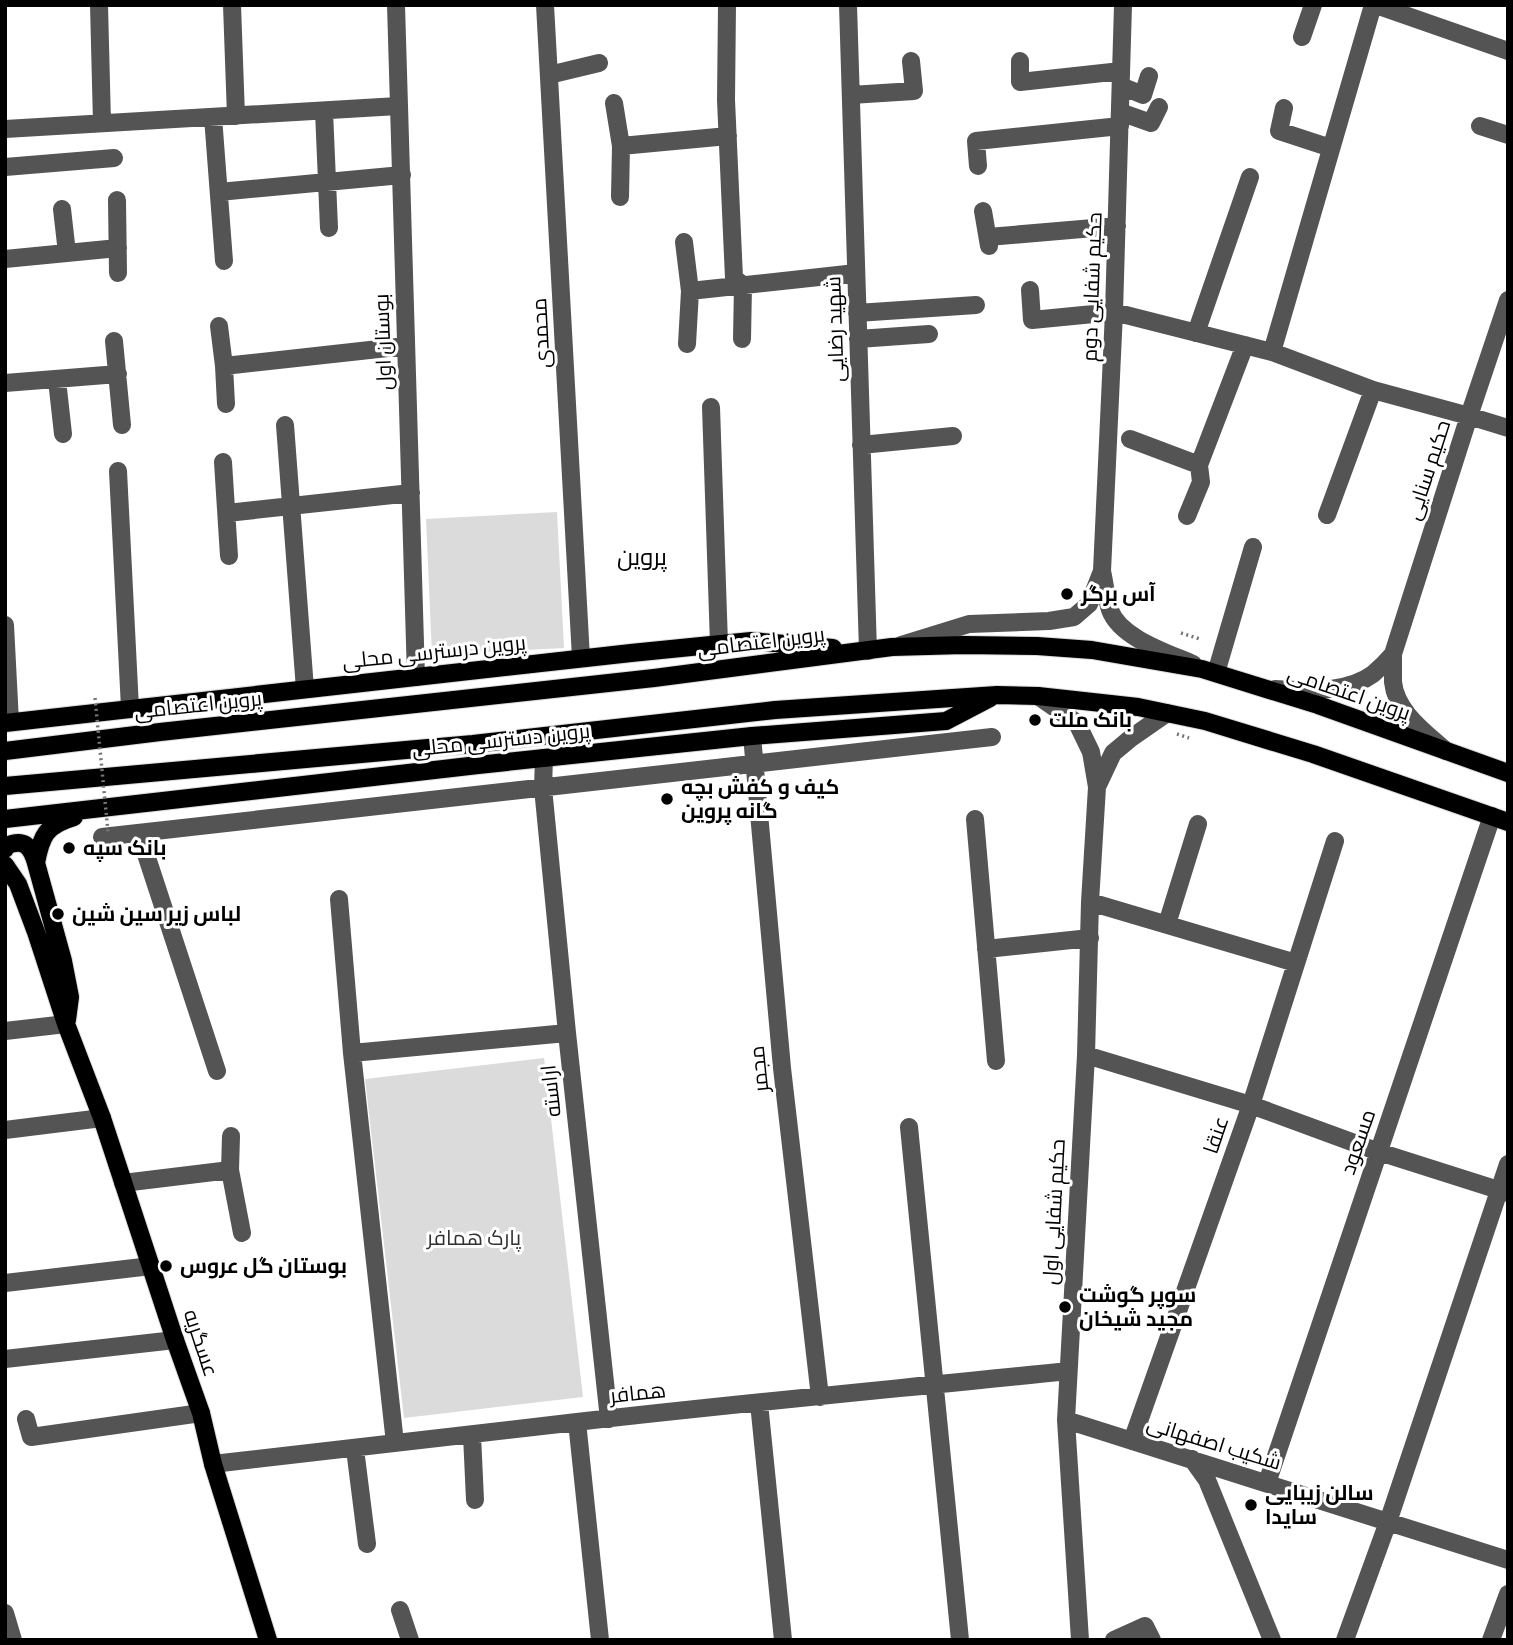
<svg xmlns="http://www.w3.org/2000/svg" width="1513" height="1645" font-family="'Source Sans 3',Cairo,sans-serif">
	<rect width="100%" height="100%" fill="#fff"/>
	<path fill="#dbdbdb" d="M557,512l7,136 -132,7 -6,-136z
		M544,1058l39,339 -179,21 -39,-339z"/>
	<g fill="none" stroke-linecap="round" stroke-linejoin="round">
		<g stroke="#dbdbdb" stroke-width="20">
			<path id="major" d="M5,723l626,-70 120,-12 82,7
				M5,751l155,-19 494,-54 238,-31 72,-2 73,1 55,4 110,19 116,36 190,68
				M5,786l468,-42 302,-34 222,-15 41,1 100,11 67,14 108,33 195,68
				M5,819l473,-54 274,-29 194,-15 44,-23
				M5,849l1,-3c18,-8 25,0 30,17
				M5,865l13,19 18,48 30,92 36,94 73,222 26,73 12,51 55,176
				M67,1020l3,-23 -7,-36 -27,-98c5,-27 10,-38 38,-46"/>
		</g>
		<path stroke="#767676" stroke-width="3.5" stroke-dasharray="2 3.5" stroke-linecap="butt" d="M1181,633l19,6
			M1177,734l12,4"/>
		<path stroke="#545454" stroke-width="18" d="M99,5l3,118
			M232,5l4,111
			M396,5l20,672
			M545,5l36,653
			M727,5l-1,95 8,178 9,7 -1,54
			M848,5l20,646
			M1123,5l-9,307 -12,259c3,13 4,27 8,39 10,28 58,43 83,54
			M1376,5l132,46
			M1302,37l11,-32
			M1020,61v21l101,-11
			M549,75l50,-12
			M1121,86l22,9 6,-19
			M851,95l63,-4 -3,-30
			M614,103l7,43 -1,51
			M1284,108l-5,23 52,17
			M324,111l5,117
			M1120,112l31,11 8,-16
			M213,117l11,144
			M1480,126l28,9
			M5,129l393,-23
			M621,146l107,-10
			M978,166l-2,-25 144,-15
			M5,167l109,-9
			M219,192l183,-17
			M117,200l1,73
			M62,209l5,44
			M983,211l6,35
			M988,237l129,-11
			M684,242l6,49 -3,53
			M5,259l113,-11
			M1030,290l2,30 82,-8 158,40 101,38 96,26 39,12
			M690,291l166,-18
			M857,313l119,-8
			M219,326l5,40 2,38
			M1196,333l54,-156
			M858,339l71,-5
			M114,341l8,84
			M1272,352l101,-347
			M224,366l182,-20
			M57,380l6,54
			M5,383l113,-9
			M711,407l8,237
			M285,425l20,264
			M1130,439l69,26 46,-120
			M861,445l92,-9
			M223,462l6,94
			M118,471l12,237
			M227,513l184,-20
			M1327,515l46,-125
			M1187,516l14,-34 -2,-17
			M5,625l5,97
			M901,645l68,-21 80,-3 25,-4 15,-13 13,-33
			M1216,673l37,-126
			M1275,689c32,1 71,5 98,-15 7,-6 14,-13 20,-20
			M1038,696l39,27 14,29 6,35 -7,115 -4,153 -20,365 14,220
			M752,736l30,332 38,329
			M1446,751c-21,-19 -50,-39 -53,-69 0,-9 0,-18 0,-28l76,-238 39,-116
			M544,758l-1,30 24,245 42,386
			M1097,787l16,-34 18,-15 36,-25
			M975,819l21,242
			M139,833l78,238
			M102,837l890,-100
			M339,899l13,154 43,390
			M1090,902l206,61
			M1167,924l31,-100
			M986,949l104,-11
			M5,1031l61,-7
			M352,1053l215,-20
			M1086,1055l165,50 128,47 129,41
			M909,1127l51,513
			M5,1130l97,-12
			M230,1170l1,-34
			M123,1183l107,-13 12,63
			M5,1283l146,-17
			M5,1359l170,-19
			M759,1403l24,237
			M26,1419l5,18 170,-24
			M1066,1420l442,140
			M577,1422l23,218
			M472,1435l3,65
			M1132,1441l119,-336 84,-264
			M355,1449l12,95
			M1192,1459l15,21 65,160
			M213,1464c122,-13 243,-29 364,-42 164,-19 328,-34 491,-51
			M1267,1483l225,-667
			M400,1610l10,30
			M5,1613l8,27
			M1114,1640l31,-14 7,14
			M1345,1640l43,-118 120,-358
			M1491,1640l17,-46"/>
		<use href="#major" stroke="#000" stroke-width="18"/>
		<path stroke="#767676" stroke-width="3.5" stroke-dasharray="2 3.5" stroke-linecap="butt" d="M95,698l13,134"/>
	</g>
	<g fill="#000" stroke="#fff" stroke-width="2.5">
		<circle cx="1067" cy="594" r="7"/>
		<circle cx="1035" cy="720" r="7"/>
		<circle cx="667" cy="799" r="7"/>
		<circle cx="69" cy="848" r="7"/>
		<circle cx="58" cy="914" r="7"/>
		<circle cx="166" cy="1266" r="7"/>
		<circle cx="1065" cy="1307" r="7"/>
		<circle cx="1251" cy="1505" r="7"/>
	</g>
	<g text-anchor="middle" stroke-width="6" stroke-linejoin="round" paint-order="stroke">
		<g font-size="21" fill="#000" stroke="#fff">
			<text transform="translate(1092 287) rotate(-88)" y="7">حکیم شفایی دوم</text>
			<text transform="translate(835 329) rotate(-92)" y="7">شهید رضایی</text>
			<text transform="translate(541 333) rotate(-93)" y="7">محمدی</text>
			<text transform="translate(383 342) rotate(-92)" y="7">بوستان اول</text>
			<text transform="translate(1428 470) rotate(-72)" y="7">حکیم سنایی</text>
			<text transform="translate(761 642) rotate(-7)" y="7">پروین اعتصامی</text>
			<text transform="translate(434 652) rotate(-6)" y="7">پروین درسترسی محلی</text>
			<text transform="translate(1349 693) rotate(19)" y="7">پروین اعتصامی</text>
			<text transform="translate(198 705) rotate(-6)" y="7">پروین اعتصامی</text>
			<text transform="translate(501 740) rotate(-6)" y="7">پروین دسترسی محلی</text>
			<text transform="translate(759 1069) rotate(-96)" y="7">مجمر</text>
			<text transform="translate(551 1091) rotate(-96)" y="7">اراسته</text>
			<text transform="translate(1216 1135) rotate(-71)" y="7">عنقا</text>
			<text transform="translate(1358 1142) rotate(-71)" y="7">مسعود</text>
			<text transform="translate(1054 1212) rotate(-87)" y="7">حکیم شفایی اول</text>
			<text transform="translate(201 1343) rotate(72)" y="7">عسگریه</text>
			<text transform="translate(638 1393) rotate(-6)" y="7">همافر</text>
			<text transform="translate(1214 1443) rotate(17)" y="7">شکیب اصفهانی</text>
		</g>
		<g font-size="21" font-weight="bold" fill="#000" stroke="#fff" text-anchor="start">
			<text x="1081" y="601">آس برگر</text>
			<text x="1049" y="727">بانک ملت</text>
			<text x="681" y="794">کیف و کفش بچه<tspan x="681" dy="24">گانه پروین</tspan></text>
			<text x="83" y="855">بانک سپه</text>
			<text x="72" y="921">لباس زیر سین شین</text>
			<text x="180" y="1273">بوستان گل عروس</text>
			<text x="1079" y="1302">سوپر گوشت<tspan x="1079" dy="24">مجید شیخان</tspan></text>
			<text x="1265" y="1500">سالن زیبایی<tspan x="1265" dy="24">سایدا</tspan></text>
		</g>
		<g font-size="21" fill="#323232" stroke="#fff">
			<text x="474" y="1245">پارک همافر</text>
		</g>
		<g font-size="24" fill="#000" stroke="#fff">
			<text x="642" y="565">پروین</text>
		</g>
	</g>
	<rect width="1513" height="1645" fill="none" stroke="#000000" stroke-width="14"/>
</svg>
